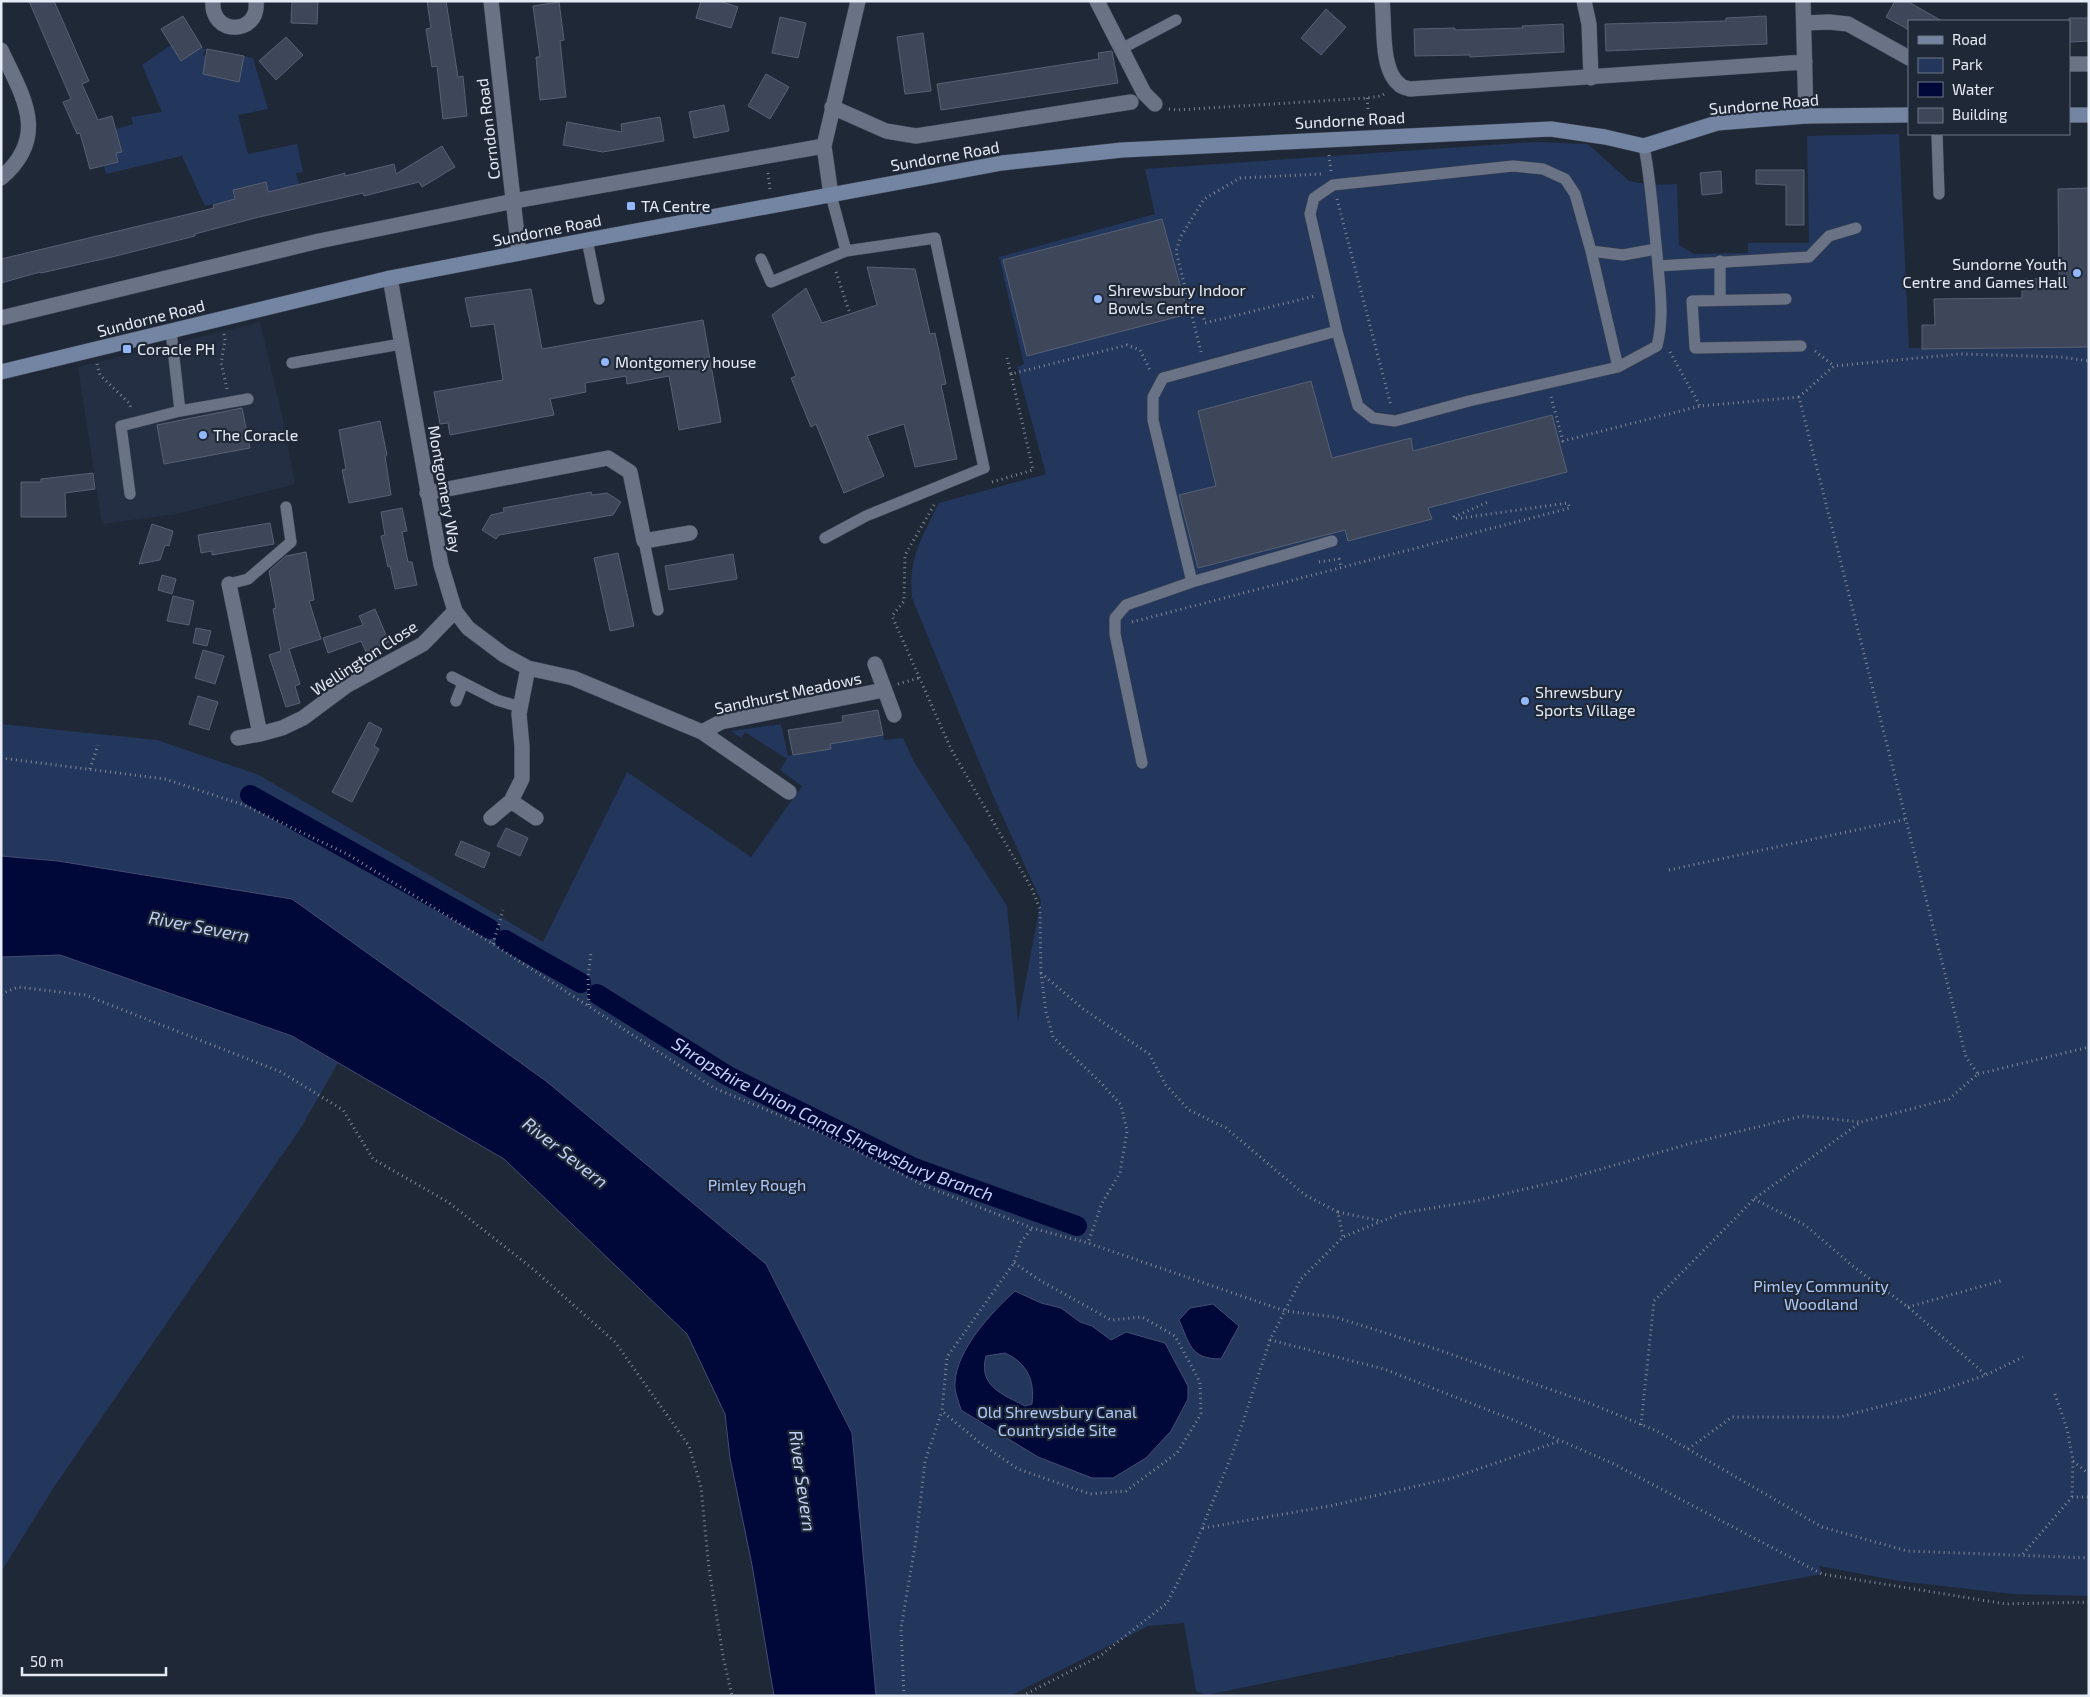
<svg xmlns="http://www.w3.org/2000/svg" width="2090" height="1697" font-family="'Exo 2',sans-serif">
	<rect width="100%" height="100%" fill="#1f2837"/>
	<path fill="#242f44" d="M260,322l22,93 13,69 -119,30 -74,10 -24,-157z"/>
	<path fill="#23365c" d="M171,45l10,16 21,-14 3,3 -2,5 3,2 -3,17 35,7 6,-25 9,2 15,51 -30,6 10,39 49,-10 6,28 -7,1 3,12 -94,21 -23,-50 -76,18 -2,-8 14,-4 -2,-9 6,-2 -6,-22 17,-5 -2,-7 31,-5 -20,-47z
		M1899,134l10,214 180,-1v1249l-77,-2 -113,-13 -80,-15 3,8 -315,59 -300,62 -11,-4 -12,-68 -36,3 -138,70h-134l-24,-263 -86,-169 -220,-183 -254,-182 -234,-38 -57,-5v-132l156,16 102,35 284,167 84,-170 124,85 51,-71 -22,-16 7,-11 -42,-27 -4,6 -10,-7 50,-7 7,32 21,-4 1,-24 5,24 15,-3v-5l53,-9 1,5 19,-2 11,24 93,144 11,115 23,-120 -49,-108 -80,-195c-4,-41 10,-60 27,-95l107,-29 -29,-107 7,-3 -25,-107 156,-43 -10,-45 390,-27 53,2 41,37 22,4 26,-1 2,61 15,9 54,-1v-10h61l-2,-107z
		M60,955l231,81 47,27 -36,63 -248,361 -53,85v-615z"/>
	<path fill="#00083a" stroke="#454c72" fill-rule="evenodd" d="M1,856l57,5 234,38 254,182 220,183 86,169 24,263h-102l-22,-131 -22,-107 -5,-44 -38,-80 -183,-175 -212,-123 -232,-81 -59,2z
		M1015,1291l26,12 20,5 19,14 12,4 19,14 15,-8 39,11 23,43v13l-17,32 -25,27 -33,20h-21l-54,-21 -77,-47c-2,-8 -7,-19 -6,-27 1,-33 37,-71 60,-92zM1005,1353c22,10 30,27 27,51l-7,2c-23,-12 -47,-20 -39,-50z
		M1213,1304l26,22 -18,33c-31,0 -31,-15 -42,-39l11,-12z"/>
	<g fill="none" stroke-linecap="round" stroke-linejoin="round">
		<g stroke="#00083a" stroke-width="20">
			<path d="M250,795l240,134"/>
			<path d="M505,940l76,43"/>
			<path id="s1" d="M597,994l131,82 186,92 163,58"/>
		</g>
	</g>
	<path fill="#3e4759" stroke="#586174" d="M29,1h25l35,80 -7,3 16,36 14,-4 10,36 -6,1 2,9 -28,7 -10,-36 -3,1 -14,-32 8,-3z
		M292,1h26l-1,23 -26,-1z
		M427,1h19l12,76 5,-1 4,40 -24,3 -6,-53 -5,1 -6,-38 5,-1z
		M701,1h18l19,6 -7,21 -35,-10z
		M1895,1h12l35,20h-33v9l-23,-13z
		M559,2l5,38 -4,1 6,56 -26,3 -4,-43h4l-7,-51z
		M1326,9l20,18 -25,28 -20,-17z
		M183,16l19,31 -21,14 -20,-32z
		M1766,16l1,28 -161,7 -1,-27 121,-3v-3z
		M780,17l26,6 -8,35 -26,-5z
		M2069,18h20v23l-20,1z
		M1563,24l1,28 -94,5v-2l-55,1 -1,-27 41,-1v2l68,-2 -1,-2z
		M923,33l8,58 -26,3 -8,-57z
		M286,37l17,18 -27,25 -17,-19z
		M207,49l37,7 -5,26 -36,-8z
		M1112,51l6,32 -177,27 -4,-26 162,-25 -1,-6z
		M766,74l23,13 -19,32 -22,-13z
		M724,105l5,26 -35,7 -5,-26z
		M660,117l4,24 -61,11 -40,-7 4,-23 55,10 -1,-8z
		M442,146l13,21 -33,20 -3,-5 -55,14 -1,-3 -108,25 -60,16v2l-83,21 -71,16 -1,-1 -39,11v-24l213,-51 -1,-3 22,-6 -2,-9 33,-8 2,10 70,-17 7,-2v3l49,-12 2,10z
		M1756,170h48v55h-18v-40l-30,-1z
		M1721,171l1,22 -20,2 -2,-22z
		M2089,188v159l-167,2v-24h13l-1,-26 88,-1v-19h37l-1,-90z
		M1162,219l26,95 -161,42 -24,-96z
		M867,267l48,2 15,65 5,-1 11,51 -5,1 16,74 -42,8 -11,-43 -37,12 17,40 -40,17 -28,-69 -5,3 -20,-49 5,-2 -24,-61 34,-27 16,35 55,-18z
		M531,289l11,60 161,-29 18,102 -42,8 -10,-54 -42,8 -1,-8 -41,7 1,9 -36,7 4,16 -104,20 -2,-12 -8,1 -6,-32 69,-12 -9,-56 -23,3 -6,-29z
		M1311,381l21,77 79,-20 2,13 139,-36 15,57 -139,36 4,11 -84,22 -3,-11 -147,38 -19,-73 37,-9 -18,-75z
		M242,408l8,40 -86,16 -7,-39z
		M380,421l7,34 -2,1 6,39 -42,8 -7,-33 4,-1 -7,-39z
		M93,473l2,16 -30,4 1,24h-45v-35h20v-3z
		M591,492l1,3 15,-2 14,9 -8,13 -114,20 -3,4 -14,-9 9,-15 13,-3 -1,-4z
		M402,508l5,23 -5,1 6,30h4l5,23 -22,4 -5,-23 -2,1 -7,-31 4,-1 -4,-23z
		M270,523l4,21 -62,11v-4l-11,2 -3,-18z
		M152,524l21,7 -4,15 -4,-1 -5,15 -21,4z
		M306,552l8,48 -5,1 12,38 -32,10 11,35 -5,2 5,17 -14,4 -17,-52 12,-4 -8,-42 3,-1 -7,-37 17,-15z
		M618,553l16,73 -24,5 -16,-73z
		M733,554l4,25 -68,11 -4,-24z
		M162,575l14,4 -4,15 -14,-4z
		M173,596l21,5 -5,24 -22,-4z
		M375,609l14,33 -23,10 -5,-11 -33,12 -5,-15 40,-13 -4,-9z
		M196,628l15,3 -4,15 -14,-3z
		M203,650l21,6 -9,28 -20,-6z
		M198,696l20,6 -9,28 -20,-6z
		M878,710l5,25 -53,9 1,5 -38,6 -5,-25 55,-8 -1,-6z
		M369,722l13,7 -8,17 5,3 -27,53 -20,-10z
		M506,828l22,10 -8,18 -23,-10z
		M461,841l29,12 -6,15 -29,-13z"/>
	<g fill="none" stroke-linecap="round" stroke-linejoin="round">
		<g stroke="#3e4552" stroke-width="12">
			<path id="lane" d="M1121,49l55,-29
				M1937,134l2,60
				M1644,146c7,36 9,71 13,108 2,31 8,60 0,92l-39,21 -149,34 -74,20 -22,-3 -15,-12 -21,-75 -27,-117 4,-16 19,-13 180,-19 30,3 22,10 10,15 16,57 32,4 33,-6
				M587,240l12,59
				M1591,251l27,116
				M761,259l10,23 75,-31
				M1720,261v39
				M1658,266l151,-9 20,-21 27,-8
				M1786,299l-94,2 3,47 106,-2
				M171,331l9,80
				M292,363l109,-19
				M130,494l-9,-68 59,-15 68,-12
				M825,538l41,-22 118,-48 -49,-230 -89,13 -15,-56
				M644,541l14,69
				M1192,582l-39,-162v-23l10,-19 174,-47
				M229,584l19,-5 43,-37 -5,-35
				M452,677l45,23 23,7
				M456,701l7,-18
				M1142,763l-27,-129v-16l11,-13 66,-23 140,-41"/>
		</g>
		<g stroke="#3e4552" stroke-width="16">
			<path id="street" d="M213,1c-3,35 47,35 43,0
				M491,1l28,252
				M1097,1l47,92 11,11
				M1382,1c3,22 -2,68 17,83 2,3 7,4 11,5l395,-27
				M1584,1l5,23 2,54
				M1803,1l3,115
				M1804,23l25,-1 19,2 61,34
				M1,50c22,47 49,86 0,128
				M2069,64h20
				M832,107l54,24 30,5 215,-34
				M831,195l-7,-49 34,-145
				M390,278l51,287 14,46 13,17 36,27 24,13 45,10 129,54 87,60
				M1,318l318,-77 195,-40 310,-55
				M427,493l181,-35 22,14 14,69 46,-8
				M229,584l31,150 22,-6 21,-10 43,-32 77,-42 32,-33
				M875,664l19,51
				M528,668l-9,46 3,32v33l-11,22 25,17
				M702,732l19,-10 163,-32
				M238,738l22,-4
				M491,818l20,-17"/>
		</g>
		<g stroke="#3e4552" stroke-width="16">
			<path id="secondary" d="M2069,115h20
				M1,372l389,-94 197,-38 415,-77 120,-13 429,-21 54,8 39,9 73,-23 89,-7 103,-1"/>
		</g>
		<path stroke="#818895" stroke-width="3" stroke-dasharray="1 4" stroke-linecap="butt" d="M1367,98l2,23h-2
			M1169,109l8,1 190,-12 14,-2 5,-3
			M1329,155l2,16
			M768,173l2,16
			M1337,199l54,207
			M836,272l13,39
			M1191,313l11,-3 3,13 110,-27
			M224,334l1,6 -4,23 6,26
			M1815,351l19,15
			M1201,352l-25,-101 5,-15 23,-37 36,-21 81,-4
			M1670,352l30,54
			M1007,358l4,16
			M97,364l3,11 30,29 1,6
			M1551,397l12,44 137,-35 99,-9
			M992,482l41,-12 -22,-96 116,-29 13,5 10,20
			M934,505l-29,50 -1,46 -12,15 59,133 81,140 8,20 1,64 5,39 7,25 47,45 21,23 6,26 -7,42 -18,30 -14,40
			M1319,562l20,-3 2,8
			M1132,622l438,-114 -2,-5 -114,16v-2l34,-15
			M898,684l21,-6
			M1,758l164,21 79,26 103,49 146,90 221,144 113,47 96,50 109,43 56,15 197,68 50,6 101,32 153,54 68,28 165,96 85,24 182,7
			M90,769l8,-24
			M1669,870l238,-51
			M493,944l10,-34
			M1041,973l41,35 67,46 17,31 23,25 37,18 79,67 33,17 5,25
			M1,994l17,-7 67,8 196,77 62,38 30,49 75,43 85,67 82,73 74,104 12,41 8,82 14,87 9,40
			M589,1005l-1,-28 3,-25
			M1978,1074l111,-27
			M1754,1199l51,26 49,42 54,40 78,68
			M1338,1212l43,9
			M1014,1263l27,18 70,39 31,-3 33,19 25,46 1,32 -24,39 -51,38 -36,3 -72,-25 -38,-26 -38,-32 5,-54 67,-94 7,-21 11,-14
			M1908,1307l96,-27
			M1270,1340l114,29 127,50 101,44 210,111 184,30 83,-2
			M2055,1394l12,35 6,31 -1,37
			M1641,1425l13,-124 100,-102 107,-77 88,-23 29,-25 -12,-17 -167,-660 35,-31 126,-12 101,3 28,4
			M1688,1449l44,-32h108l96,-25 50,-17 37,-18
			M2073,1461l16,13
			M1203,1528l127,-22 122,-28 108,-37
			M2023,1554l49,-57h17
			M904,1696l-3,-68 15,-88 9,-79 17,-50
			M1022,1696l78,-40 67,-53 22,-43 44,-108 37,-112 31,-61 42,-42 59,-24 73,-12 88,-21 129,-37 110,-27 59,6"/>
		<use href="#lane" stroke="#697385" stroke-width="11"/>
		<use href="#street" stroke="#697385" stroke-width="15"/>
		<use href="#secondary" stroke="#7484a3" stroke-width="15"/>
	</g>
	<g fill="#93b7fd" stroke="#1f2837" stroke-width="2">
		<rect x="626" y="201" width="10" height="10" rx="2.5"/>
		<circle cx="2077" cy="273" r="5"/>
		<circle cx="1098" cy="299" r="5"/>
		<rect x="122" y="344" width="10" height="10" rx="2.5"/>
		<circle cx="605" cy="362" r="5"/>
		<circle cx="203" cy="435" r="5"/>
		<circle cx="1525" cy="701" r="5"/>
	</g>
	<g text-anchor="middle" stroke-width="4.5" stroke-linejoin="round" paint-order="stroke">
		<g font-size="16" fill="#e6ecf6" stroke="#1f2837">
			<text transform="translate(1764 104) rotate(-5)" y="6">Sundorne Road</text>
			<text transform="translate(1350 120) rotate(-3)" y="6">Sundorne Road</text>
			<text transform="translate(488 129) rotate(-97)" y="6">Corndon Road</text>
			<text transform="translate(945 156) rotate(-10)" y="6">Sundorne Road</text>
			<text transform="translate(547 230) rotate(-11)" y="6">Sundorne Road</text>
			<text transform="translate(151 318) rotate(-14)" y="6">Sundorne Road</text>
			<text transform="translate(445 489) rotate(80)" y="6">Montgomery Way</text>
			<text transform="translate(364 658) rotate(-33)" y="6">Wellington Close</text>
			<text transform="translate(788 693) rotate(-12)" y="6">Sandhurst Meadows</text>
		</g>
		<g font-size="16" fill="#e6ecf6" stroke="#1f2837" text-anchor="start">
			<text x="641" y="212">TA Centre</text>
			<text x="2067" y="270" text-anchor="end">Sundorne Youth<tspan x="2067" dy="18">Centre and Games Hall</tspan></text>
			<text x="1108" y="296">Shrewsbury Indoor<tspan x="1108" dy="18">Bowls Centre</tspan></text>
			<text x="137" y="355">Coracle PH</text>
			<text x="615" y="368">Montgomery house</text>
			<text x="213" y="441">The Coracle</text>
			<text x="1535" y="698">Shrewsbury<tspan x="1535" dy="18">Sports Village</tspan></text>
		</g>
		<g font-size="16" fill="#afc9fb" stroke="#1f2837">
			<text x="757" y="1191">Pimley Rough</text>
			<text x="1821" y="1292">Pimley Community<tspan x="1821" dy="18">Woodland</tspan></text>
			<text x="1057" y="1418">Old Shrewsbury Canal<tspan x="1057" dy="18">Countryside Site</tspan></text>
		</g>
		<g font-size="18" font-style="italic" fill="#c0d1f3" stroke="#1f2837">
			<text transform="translate(199 927) rotate(11)" y="6">River Severn</text>
			<text dy="6" stroke="none"><textPath href="#s1" startOffset="268">Shropshire Union Canal Shrewsbury Branch</textPath></text>
			<text transform="translate(565 1153) rotate(38)" y="6">River Severn</text>
			<text transform="translate(802 1481) rotate(82)" y="6">River Severn</text>
		</g>
	</g>
	<rect width="2090" height="1697" fill="none" stroke="#e6ecf6" stroke-width="5"/>
	<rect x="1908" y="20" width="162" height="115" fill="#1f2837" stroke="#6f7683"/>
	<rect x="1918" y="36" width="25" height="8" fill="#7484a3" stroke="#6f7683"/>
	<text x="1952" y="45" font-size="15" fill="#e6ecf6">Road</text>
	<rect x="1918" y="58" width="25" height="15" fill="#23365c" stroke="#6f7683"/>
	<text x="1952" y="70" font-size="15" fill="#e6ecf6">Park</text>
	<rect x="1918" y="82" width="25" height="15" fill="#00083a" stroke="#6f7683"/>
	<text x="1952" y="95" font-size="15" fill="#e6ecf6">Water</text>
	<rect x="1918" y="108" width="25" height="15" fill="#3e4759" stroke="#6f7683"/>
	<text x="1952" y="120" font-size="15" fill="#e6ecf6">Building</text>
	<path d="M22 1667v8h144v-8" fill="none" stroke="#e6ecf6" stroke-width="2.5"/>
	<text x="30" y="1667" font-size="15" fill="#e6ecf6" stroke="#1f2837" stroke-width="4" paint-order="stroke">50 m</text>
</svg>
